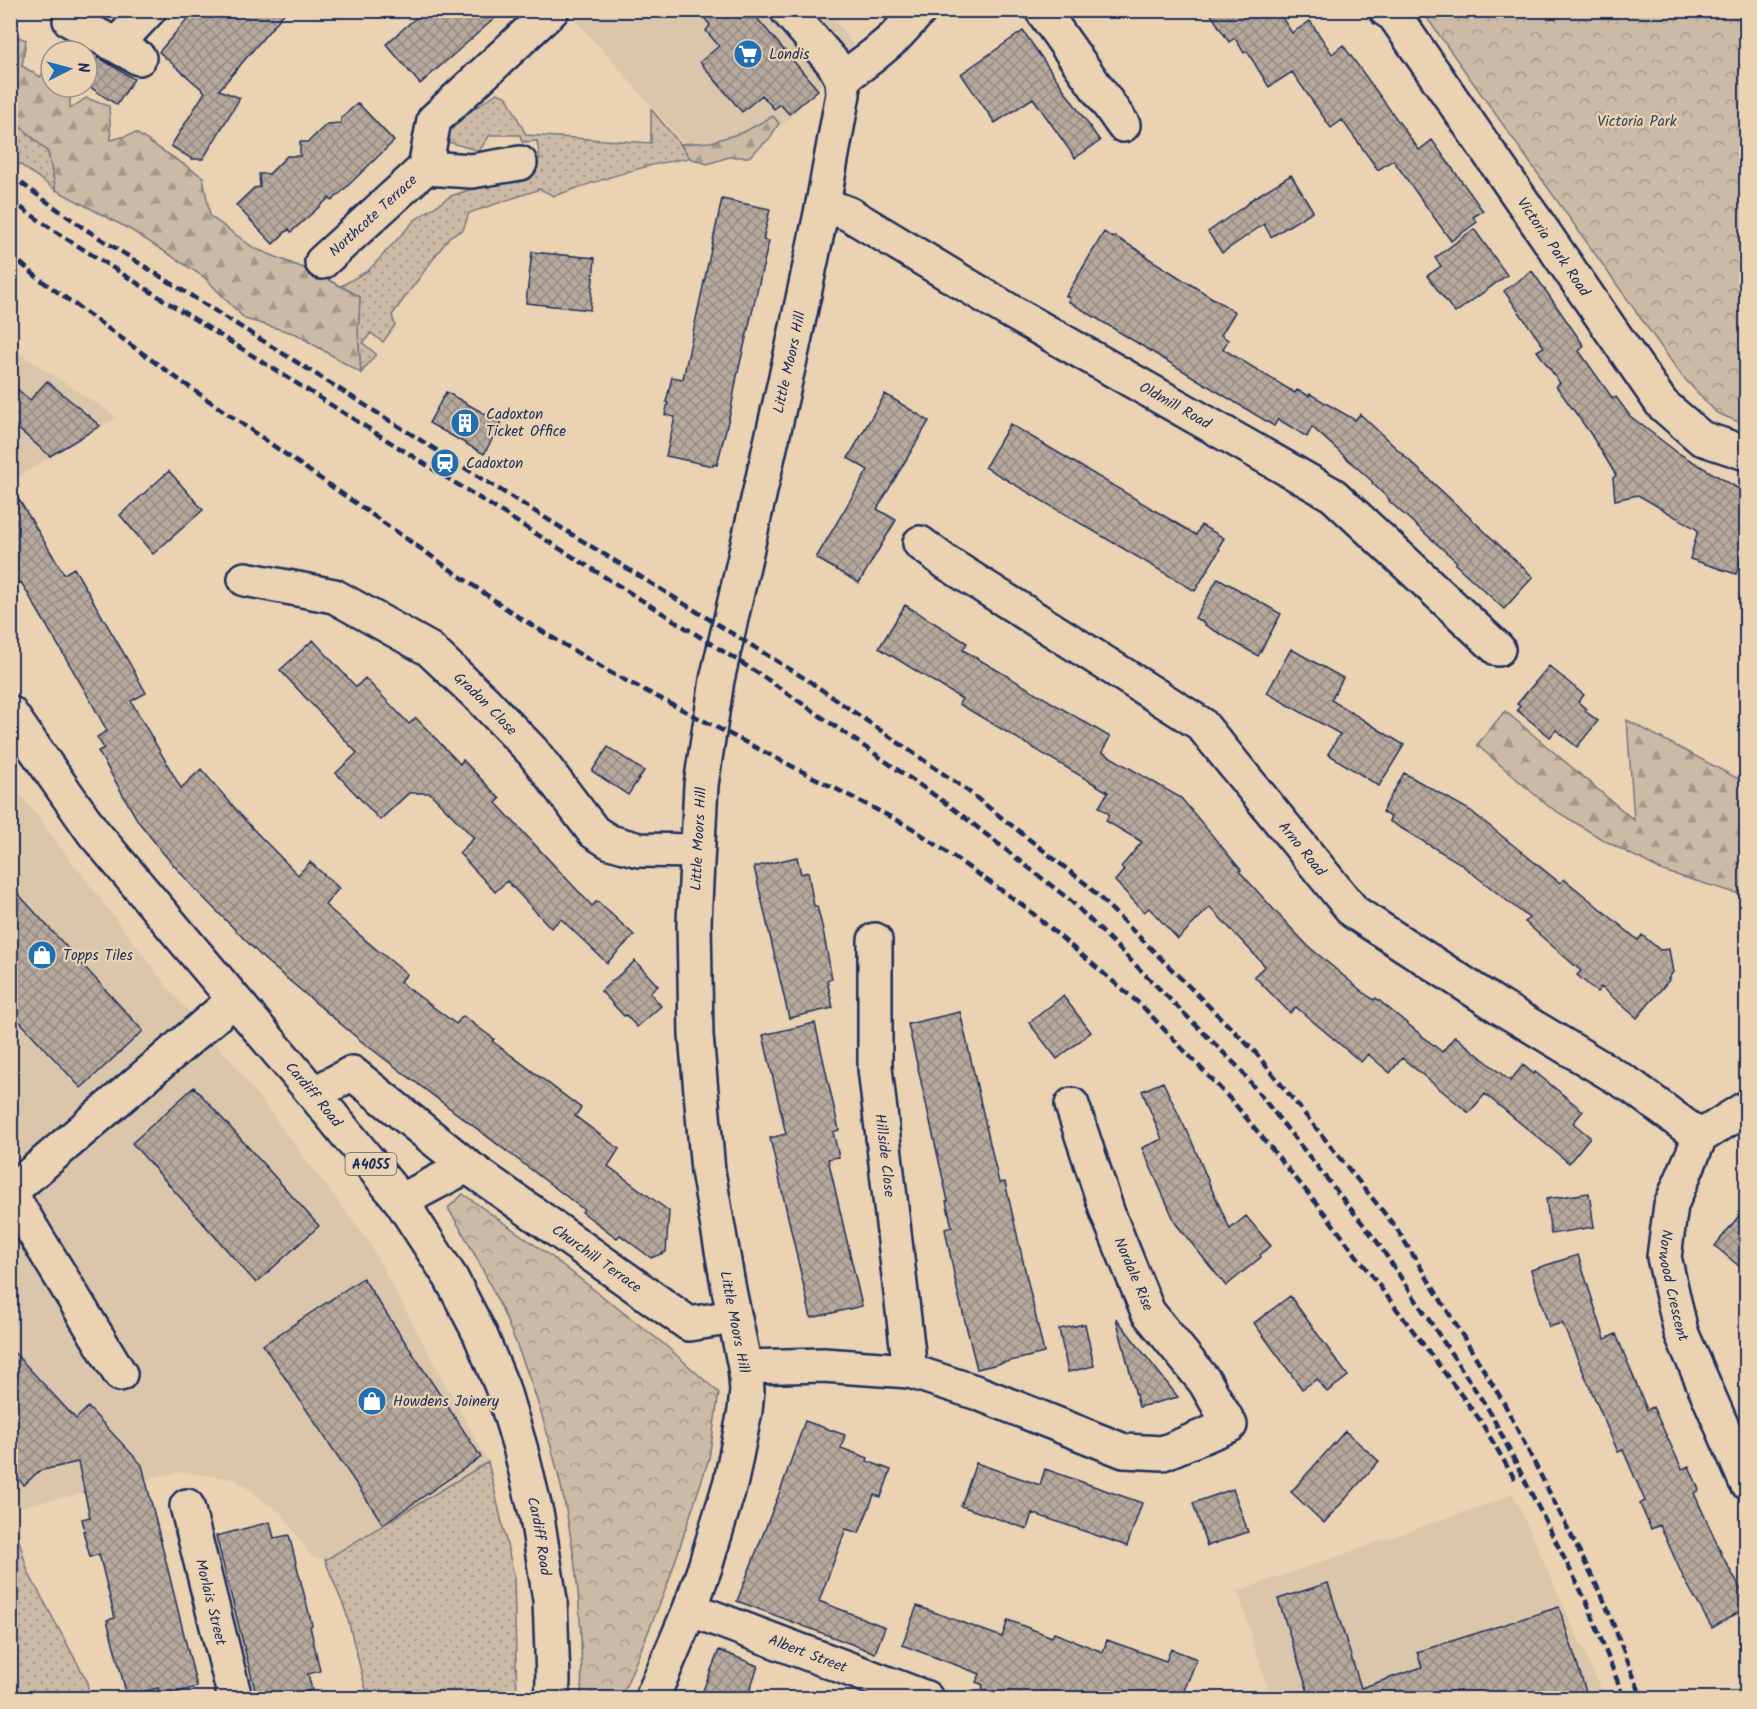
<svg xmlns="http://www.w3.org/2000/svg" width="1757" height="1709" font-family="Kalam,sans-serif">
	<defs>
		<pattern id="grass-dots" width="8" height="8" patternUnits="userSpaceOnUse" patternTransform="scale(1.5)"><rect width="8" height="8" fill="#ccbaa6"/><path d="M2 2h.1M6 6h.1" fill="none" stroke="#a5988a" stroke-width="1.8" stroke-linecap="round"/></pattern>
		<pattern id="forest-firs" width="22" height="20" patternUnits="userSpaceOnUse" patternTransform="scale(1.5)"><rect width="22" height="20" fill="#ccbaa6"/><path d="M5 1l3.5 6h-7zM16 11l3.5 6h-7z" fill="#a5988a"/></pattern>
		<pattern id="park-crowns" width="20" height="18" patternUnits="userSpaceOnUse" patternTransform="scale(1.5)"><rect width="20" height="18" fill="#ccbaa6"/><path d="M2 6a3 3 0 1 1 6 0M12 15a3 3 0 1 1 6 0" fill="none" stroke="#a5988a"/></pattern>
		<pattern id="building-cross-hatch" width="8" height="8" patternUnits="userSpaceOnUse" patternTransform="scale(1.5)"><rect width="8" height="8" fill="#b7a99d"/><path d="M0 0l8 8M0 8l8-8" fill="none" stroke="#948a83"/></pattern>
	</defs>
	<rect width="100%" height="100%" fill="#ead2b2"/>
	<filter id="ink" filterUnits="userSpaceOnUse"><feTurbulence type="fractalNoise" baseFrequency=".0167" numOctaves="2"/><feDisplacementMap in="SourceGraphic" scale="12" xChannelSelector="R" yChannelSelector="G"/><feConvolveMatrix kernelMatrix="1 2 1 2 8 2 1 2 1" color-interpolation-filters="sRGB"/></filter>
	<g filter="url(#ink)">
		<path fill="#dbc6ac" d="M568,11h260l28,37 -73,77 -69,29 -25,-5z
			M11,348l106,69 -106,64z
			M10,781l160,209 62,72 136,179 120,221 -163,98 -13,-3 -30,-43 -47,-35 -57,-7 -167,37z
			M1513,1493l86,192 5,13h-314l-1,-9 -20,6 -31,-104 258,-90z"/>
		<path fill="url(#grass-dots)" stroke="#747482" stroke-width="1.5" d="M497,93l10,4 19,38 125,8v-34l29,35 10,14c-47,6 -91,23 -136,38l-14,-7 -71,24 -6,17 -13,6 -58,79 3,10 -12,17 -12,-9 -8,10 13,11 -15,19 -3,-40 2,-36 -19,-11 28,-16 46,-50 36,-24 69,-23 5,-11 15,-3 -3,-18 -15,1 -2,-7h-30l-11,16 -38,-11 1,-9z
			M10,117l38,35 8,38 -45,-32z
			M488,1462l26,113 3,123h-149l-22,-86 -21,-52z
			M11,1512l17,60 59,109 2,17h-78z"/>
		<path fill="url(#forest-firs)" stroke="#747482" stroke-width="1.5" d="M10,34l16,6 -4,26 18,11 11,-14v24h19v22l16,-11 23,8 2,34 25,-7 67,44 7,39 44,32 64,26 42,23 -2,36 3,40 -65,-39 -51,-15 -41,-42 -73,-47 -75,-40 -8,-38 -37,-35z
			M773,116l6,7 -9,15 -21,19h-20l-22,7 -17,-6 -10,-14 31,-2 33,-10z
			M1505,711l129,109 -7,-100 119,63v113l-83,-25 -63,-33 -52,-32 -71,-61z"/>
		<path fill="url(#park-crowns)" stroke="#747482" stroke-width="1.5" d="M1422,11h324v414l-29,-12 -35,-37z
			M463,1194l89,63 113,88 54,48 -10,65 -42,128 -46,112h-40c7,-169 -45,-347 -133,-490z"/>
		<path fill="url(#building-cross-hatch)" stroke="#1b2f5e" stroke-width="1.5" d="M195,10h92l-68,80 21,8 -37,61h-11l-21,-13 34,-54 -46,-40z
			M425,10h79l-84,74 -34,-40z
			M698,10h52l68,80 -29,24 -9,-10 -6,5 -12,-14 -20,17 -42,-50 19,-16 -13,-15 4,-6z
			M1208,10h69l15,23 18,-12 22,33 11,-9 76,105 13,-10 51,71 -10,6 4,5 -26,19 -58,-81 -15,10 -36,-50 -11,8 -39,-56 -23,15 -22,-36 -3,2 -9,-15 -6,4z
			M1023,31l77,110 -25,17 -42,-60 -38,25 -34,-49z
			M98,57l36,22 -17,26 -30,-20v-12z
			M358,103l36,38 -62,60 -3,-3 -38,34 -2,-3 -16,15 -37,-39 18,-17 6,-1 -1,-13h10l18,-18h13v-14h8l19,-18 14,-1v-5z
			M1291,175l22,36 -42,26 -7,-13 -42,29 -14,-21 42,-30 -1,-1z
			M722,199l48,10 -7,31 6,1 -32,135 -6,33 -14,56 -4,-1v2l-47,-10 9,-39 -10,-2 3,-12 -2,-1 6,-25 11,2z
			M1474,229l33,46 -52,38 -28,-37 14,-10 -6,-8z
			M1104,232l9,6 1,-2 32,19 -1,1 90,56 -14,23 7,5 -5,9 72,44 2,-3 12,6 1,-2 45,26 5,-6 173,163 -29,32 -49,-45 2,-2 -68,-61 1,-1 -18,-17 1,-1 -61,-55 -5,10 -29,-18 -4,7 -206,-125 2,-3 -4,-2z
			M532,252l63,6 -5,52 -64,-7z
			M1532,271l52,75 -5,5 34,48 3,-2 14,19 48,37 68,40v68l-5,-1 -5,14 -46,-15 8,-29 -60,-35 -23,5 -2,-22 3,-3 -26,-42 -34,-47 4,-3 -23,-32 7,-4 -40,-56z
			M47,381l53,45 -50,30 -40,-34v-39l20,17z
			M446,392l55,31 -17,31 -55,-31z
			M885,394l44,27 -52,88 19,11 -37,63 -43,-25 52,-88 -20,-12z
			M1010,424l186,111 5,-10 23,13 -6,10 2,1 -25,42 -210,-124z
			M169,471l34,39 -50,44 -33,-39z
			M10,485l54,89 10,-6 56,96 16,29 -15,8 50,87 20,-19 52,60 45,46 12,-13 29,26 -14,17 51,44 31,25 -7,8 56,42 7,-8 31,23 -2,2 89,67 -6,8 44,33 -11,17 61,45 -3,41 -15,6 -31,-23 -3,3 -35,-26 2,-2 -22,-17 -201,-152 -96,-81 -70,-71 -32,-36 -25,-32 -40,-70 6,-3 -7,-11 10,-6 -23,-42 -63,-107 -11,6z
			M1218,578l63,36 -23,42 -53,-31 1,-1 -11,-6z
			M905,605l62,38 -4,7 147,87 -8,15 79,46 60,72 -2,1 36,40 33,35 56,47 10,7 2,-2 66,54 13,-16 55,45 13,-16 11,9 1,-2 48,39 -10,12 17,14 -21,26 -84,-69 -16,19 -67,-55 -12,15 -22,-19 -7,8 -65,-55 -6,6 -36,-37 11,-10 -55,-59 -32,32 -29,-31 -5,4 -29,-31 9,-11 -3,-3 21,-25 -36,-21 3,-7 -10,-7 9,-15 -149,-88 3,-5 -83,-51z
			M313,640l43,47 9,-9 44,46 7,-6 44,46 3,-4 37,39 -4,4 96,103 5,-5 37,34 -27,28 -46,-44 -10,9 -44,-47 -12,11 -36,-39 15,-15 -44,-45h-21l-29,27 -44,-47 21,-20 -77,-83z
			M1291,649l52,29 -12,22 73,45 -25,41 -51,-32 12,-20 -73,-41z
			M1549,666l35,29 -6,7 8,7 -1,2 13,10 -21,26 -21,-17 -6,7 -33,-27 3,-4 -3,-2z
			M608,747l36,24 -16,24 -36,-24z
			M1404,773l67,38 89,72 4,-4 74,61 4,-5 18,15 9,-1 4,23 -5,7 1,1 -32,38 -36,-31 -4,5 -20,-17 4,-4 -56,-49 4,-4 -71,-56 -69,-41 2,-4 -9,-5z
			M797,857l4,17 7,-2 6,34h3l6,24 9,49 -5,1 6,28 -44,10 -35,-151z
			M10,885l133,146 -62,57 -71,-77z
			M635,961l23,25 -8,7 11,13 -24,21 -11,-12 -2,1 -23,-25z
			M1063,996l28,36 -34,27 -28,-36z
			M960,1012l39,171 6,-1 39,171 -67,16 -20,-80 -12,-60 7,-2 -6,-26h2l-40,-177z
			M815,1023l24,107 -6,2 6,25 -11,2 34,147 -51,12 -41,-180 16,-4 -23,-99z
			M1163,1082l23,48h1l23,55 20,44 16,-13 25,30 -11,9 1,2 -35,29 -50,-62 -34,-76 20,-9 -20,-48z
			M194,1087l125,139 -63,57 -124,-140z
			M1589,1193l5,34 -43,7 -5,-35z
			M1746,1207v65l-31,-26z
			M1578,1255l27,84 11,-5 31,76 6,-3 29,62 7,-3 10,24 -5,3 29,64 23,42v9l-34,20 -29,-51 -23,-52 -9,4 -11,-25 5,-3 -22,-51 -5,2 -56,-129 -13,4 -18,-57z
			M363,1278l118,179 -98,67 -120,-179z
			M1290,1296l58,80 -21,16 -10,-13 -15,10 -48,-66z
			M1116,1318l62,79 -39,10z
			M1085,1324l9,42 -26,6 -9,-43z
			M10,1348l66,71 12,-12 54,58 55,222 -37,10 -2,-9 -31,8 -20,-76 8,-2 -16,-64 -9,3 -7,-26h2l-3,-12 8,-2 -12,-55 -39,9 -15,14 -14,-15z
			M805,1421l40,14 -4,13 27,10 -1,3 24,9 -10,27 -7,-2 -15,38 -13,-4 -27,72 66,26 -10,26 -138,-52 45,-115z
			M1345,1431l34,30 -55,62 -33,-31z
			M976,1463l64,22 5,-16 97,34 -15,43 -95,-33 -5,16 -66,-23z
			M1233,1489l15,43 -41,14 -14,-43z
			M270,1522l4,16 15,-3 23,90 -2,1 10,45 -12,3 4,16 -17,4 2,4h-40l-41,-162z
			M1328,1583l33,105 61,-21 -5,-15 142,-45 29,91h-278l-32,-99z
			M917,1606l85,31 6,-17 44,17 2,-4 49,19 4,-12 59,21 5,-12 26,10 -16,39h-175l-24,-9 1,-4 -7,-3 4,-8 -78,-29z
			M719,1650l39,16 -11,32h-47z"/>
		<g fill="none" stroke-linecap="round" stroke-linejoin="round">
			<g stroke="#1b2f5e" stroke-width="38">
				<g id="street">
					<path d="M1042,10l81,115"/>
					<path id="s1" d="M1386,10l8,5 268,389 39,34 45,15"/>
					<path d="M70,20l69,38"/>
					<path d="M116,45l33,-35"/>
					<path d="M425,168l9,-48 118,-110"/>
					<path id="s2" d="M823,204l26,10 159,96 325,185 165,154"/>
					<path id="s3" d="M322,262l103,-94 47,3 48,-8"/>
					<path id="s4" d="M920,543l27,20 254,161 153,188 146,95 133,80 67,50"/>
					<path id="s5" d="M245,579l89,17 95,53 54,51 50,52 61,80 16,10 29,8 58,1"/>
					<path id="s6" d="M875,940v128l35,303"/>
					<path d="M314,1094l38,-21 115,93"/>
					<path id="s7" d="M1746,1108l-46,29 -29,68 -7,52 17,75 65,150"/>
					<path d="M10,1192l224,-192"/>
					<path d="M10,1193l110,181"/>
					<path id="s8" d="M401,1201l66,-35 222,158 45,-7"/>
					<path d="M745,1367l78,-2 87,6 68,22 146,58 39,2 67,-28 -25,-43 -57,-70 -40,-98 -36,-109"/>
					<path id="s9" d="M187,1506l48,192"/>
					<path id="s10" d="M690,1609l236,89"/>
				</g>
			</g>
			<g stroke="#1b2f5e" stroke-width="38">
				<g id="secondary">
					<path d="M787,10l46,53 9,16"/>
					<path id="s11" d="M652,1698l38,-89 15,-42 26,-86 14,-70 2,-21 -2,-23 -16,-77 -21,-119 -12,-136 -2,-113 7,-137 16,-105 76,-334 30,-142 20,-110 -1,-15 32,-24 20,-17 26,-28"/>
				</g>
			</g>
			<g stroke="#1b2f5e" stroke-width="38">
				<g id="primary">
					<path id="s12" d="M10,713l83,119 221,262 87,107 50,77 29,56 22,53 18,60 17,70 13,83 3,80 -1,18"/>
				</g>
			</g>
			<use href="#street" stroke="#ead2b2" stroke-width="33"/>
			<use href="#secondary" stroke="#ead2b2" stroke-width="33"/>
			<use href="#primary" stroke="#ead2b2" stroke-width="33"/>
			<path stroke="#1b2f5e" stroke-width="4.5" stroke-dasharray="9 4.5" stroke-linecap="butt" d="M10,175l72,52 394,248 333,206 155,107 122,96 169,168 142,177 107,174 99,195 39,100
				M10,200l49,34 705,443 186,129 121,95 167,166 140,176 112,169 97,191 37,95
				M10,254l28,24 147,106 332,232 94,57 301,155 112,78 118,100 92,97 92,112 154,205 37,63"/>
		</g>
	</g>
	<defs>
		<g id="supermarket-disc" transform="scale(1.5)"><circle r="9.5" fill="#1f6fb2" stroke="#ead2b2"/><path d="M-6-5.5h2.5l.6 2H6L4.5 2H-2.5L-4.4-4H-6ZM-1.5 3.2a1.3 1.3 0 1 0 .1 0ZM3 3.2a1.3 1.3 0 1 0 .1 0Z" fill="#fff"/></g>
		<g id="building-disc" transform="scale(1.5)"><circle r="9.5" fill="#1f6fb2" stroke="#ead2b2"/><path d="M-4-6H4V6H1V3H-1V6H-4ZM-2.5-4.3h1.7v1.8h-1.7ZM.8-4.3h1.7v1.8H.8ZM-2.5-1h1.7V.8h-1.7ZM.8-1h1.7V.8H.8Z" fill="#fff"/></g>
		<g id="station-disc" transform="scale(1.5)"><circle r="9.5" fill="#1f6fb2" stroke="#ead2b2"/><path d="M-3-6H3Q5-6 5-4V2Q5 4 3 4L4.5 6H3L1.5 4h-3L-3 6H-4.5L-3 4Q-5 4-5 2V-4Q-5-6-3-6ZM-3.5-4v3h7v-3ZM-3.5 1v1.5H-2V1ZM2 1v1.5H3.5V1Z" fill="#fff"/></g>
		<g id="shop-disc" transform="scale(1.5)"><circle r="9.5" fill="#1f6fb2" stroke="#ead2b2"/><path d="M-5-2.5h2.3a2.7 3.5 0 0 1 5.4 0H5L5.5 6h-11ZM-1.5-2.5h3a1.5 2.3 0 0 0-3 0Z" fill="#fff"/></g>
	</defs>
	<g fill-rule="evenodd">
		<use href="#supermarket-disc" x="748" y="54"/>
		<use href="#building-disc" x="465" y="423"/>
		<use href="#station-disc" x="445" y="463"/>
		<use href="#shop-disc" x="42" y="955"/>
		<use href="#shop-disc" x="372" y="1401"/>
	</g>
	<g text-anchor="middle" stroke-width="4.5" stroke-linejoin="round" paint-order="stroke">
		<rect fill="#ead2b2" stroke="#596077" stroke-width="1.5" x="345.5" y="1153" width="51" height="22" rx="4.5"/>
		<g font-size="14" font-weight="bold" fill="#1b2f5e">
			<text x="371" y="1169">A4055</text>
		</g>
		<g font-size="15" fill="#1b2f5e" stroke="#ead2b2" text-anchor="start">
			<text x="769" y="59">Londis</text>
			<text x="486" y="419">Cadoxton<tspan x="486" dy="17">Ticket Office</tspan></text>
			<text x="466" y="468">Cadoxton</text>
			<text x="63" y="960">Topps Tiles</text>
			<text x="393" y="1406">Howdens Joinery</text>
		</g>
		<g font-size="15" fill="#364469" stroke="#ead2b2">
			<text x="1637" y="126">Victoria Park</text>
		</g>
		<g font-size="15" fill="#1b2f5e" stroke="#ead2b2">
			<text dy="5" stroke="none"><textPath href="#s3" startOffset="69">Northcote Terrace</textPath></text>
			<text dy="5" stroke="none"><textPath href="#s1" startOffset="291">Victoria Park Road</textPath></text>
			<text dy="5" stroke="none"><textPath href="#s11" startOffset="1365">Little Moors Hill</textPath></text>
			<text dy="5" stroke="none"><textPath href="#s2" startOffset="406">Oldmill Road</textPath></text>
			<text dy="5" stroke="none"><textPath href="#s5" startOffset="278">Gradon Close</textPath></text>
			<text dy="5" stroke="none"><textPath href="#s11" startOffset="879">Little Moors Hill</textPath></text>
			<text dy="5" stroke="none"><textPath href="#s4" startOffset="495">Arno Road</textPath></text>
			<text dy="5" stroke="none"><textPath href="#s12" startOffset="488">Cardiff Road</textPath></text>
			<text dy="5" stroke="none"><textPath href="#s6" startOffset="216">Hillside Close</textPath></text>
			<text dy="5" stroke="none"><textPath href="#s8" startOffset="234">Churchill Terrace</textPath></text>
			<text transform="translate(1134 1274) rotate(67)" y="5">Nordale Rise</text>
			<text dy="5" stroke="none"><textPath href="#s7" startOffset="210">Norwood Crescent</textPath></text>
			<text transform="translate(735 1322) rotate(79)" y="5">Little Moors Hill</text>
			<text dy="5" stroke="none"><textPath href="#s12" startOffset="992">Cardiff Road</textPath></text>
			<text dy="5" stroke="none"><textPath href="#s9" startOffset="99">Morlais Street</textPath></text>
			<text dy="5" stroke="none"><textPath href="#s10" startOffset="126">Albert Street</textPath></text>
		</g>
	</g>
	<rect width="1757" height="1709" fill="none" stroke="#ead2b2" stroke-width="36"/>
	<rect x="18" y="18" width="1721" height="1673" fill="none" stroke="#1b2f5e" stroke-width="2" filter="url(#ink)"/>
	<g transform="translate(69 69) rotate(84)"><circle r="28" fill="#ead2b2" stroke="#979190" stroke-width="1.5"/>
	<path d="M0-4.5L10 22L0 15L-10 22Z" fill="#1f6fb2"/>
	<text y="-9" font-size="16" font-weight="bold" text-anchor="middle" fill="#1b2f5e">N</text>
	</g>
</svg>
